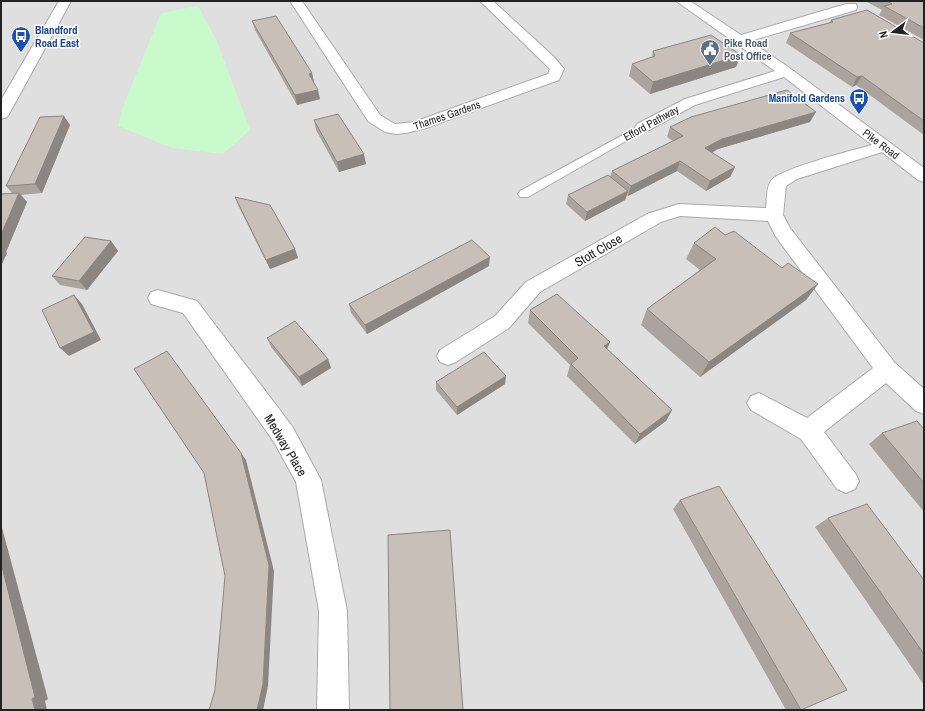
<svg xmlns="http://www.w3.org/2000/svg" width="925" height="711" font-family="'Archivo Narrow',sans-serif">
	<rect width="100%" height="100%" fill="#f2efe9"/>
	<path fill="#e0dfdf" d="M1,1h923v709h-923z"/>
	<path fill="#c8facc" d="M198,6l18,33 34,91 -27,24 -51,-6 -54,-22 4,-17 39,-96z"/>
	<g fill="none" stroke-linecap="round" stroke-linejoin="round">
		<g stroke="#a9a9a9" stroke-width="2">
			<path id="lane" d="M643,124l4,1 1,2 -1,2 -119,68h-8l-2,-3 2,-3z"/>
		</g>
		<g stroke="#a9a9a9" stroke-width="2">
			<path id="street" d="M59,1h12l-62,113 -2,3 -6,2v-19z
				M290,1h12l78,114 15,9 19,-2 134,-48 2,-5 -6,-6 -64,-62h13l61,56 10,12 -5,11 -133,48 -20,5 -10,1 -11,-2 -17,-11z
				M676,1h14l51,34 105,-31h10l1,3 -1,3 -106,31 41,28 133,99v14l-6,-2 -36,-28 -85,27 -11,7 -3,29 7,13 105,135 29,26v25l-8,-3 -30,-28 -62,49 31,41 4,8 -4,8 -9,4 -9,-4 -36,-50 -50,-29 -4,-7 4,-7 8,-3 48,25 66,-50 -97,-131 -8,-16 -88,-5 -19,6 -121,70 -31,36 -53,34 -8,3 -8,-3 -3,-6 3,-6 55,-34 31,-34 121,-68 32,-10 87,4c1,-8 0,-20 5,-27 7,-12 83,-31 101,-36l-88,-68 -89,28 -46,25 -6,2 -6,-2 -2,-3 2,-3 48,-25 90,-28z
				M158,290l39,11 95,125 29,54 26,131 2,99h-32l2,-99 -23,-129 -22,-40 -91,-129 -32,-9 -3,-6 3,-6z"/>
		</g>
		<use href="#lane" fill="#fff" fill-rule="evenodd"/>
		<use href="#street" fill="#fff" fill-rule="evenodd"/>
	</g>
	<path fill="#aba49e" d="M865,1h59v39l-45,-25 3,-5z
		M831,20l93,23v92l-68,-50 -4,2 -66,-44 4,-10 39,-10z
		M252,21l60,52 2,9 6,17 -23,6 -42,-75z
		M653,51l88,4 -5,12 -86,27 -21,-18 3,-12 20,-7z
		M314,120l52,44 -27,8 -23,-42z
		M810,122l-92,27 -6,4 23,14 -5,10 -24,14 -29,-20 -49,25 -1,-1 -2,5 -40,21 -19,-17 2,-9 42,-18 2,-6 61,-30 -6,-4 3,-10z
		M70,125l-28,68 -21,2 6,7 -21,50 1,1 -6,13v-72l11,-1 -6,-7z
		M235,197l60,52 3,9 -28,11 -31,-62z
		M725,235l57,33 36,16 -12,16 -106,77 -59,-52 6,-16 53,-39 -14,-11 8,-16z
		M111,241l7,10 -31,39 -27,-5 -8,-9z
		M489,266l-122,68 -16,-21 -2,-9z
		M530,310l80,32 -3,7 65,61 -6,11 -31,23 -68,-68 3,-11 -42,-42z
		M267,338l61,21 3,9 -29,18 -31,-39z
		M436,382l69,2 -48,31 -21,-25z
		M924,429v83l-55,-68 13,-11z
		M680,500l121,210h-15l-113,-201z
		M828,518l96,62v105l-109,-158z"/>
	<path fill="#8b8681" d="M741,55l-5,12 -86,27 3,-12z
		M312,73l2,10 -5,-9z
		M862,76l-6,9 -4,2 5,-10z
		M318,90l2,9 -23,6 -2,-10z
		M816,112l-6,10 -92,27 -17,9 4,-10 17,-9z
		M64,116l6,9 -28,68 -7,-9z
		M364,154l2,10 -27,8 -2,-10z
		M680,161l-3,10 -49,25 3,-10z
		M735,167l-5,10 -24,14 4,-10z
		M628,191l-3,9 -40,21 2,-9z
		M19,193l8,9 -21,50 1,1 -6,13v-31z
		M111,241l7,10 -31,39 -8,-9z
		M295,249l3,9 -28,11 -4,-9z
		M490,257l-1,9 -122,68 -2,-9z
		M818,284l-12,16 -106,77 9,-15z
		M74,295l8,9 19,36 -32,16 -9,-8z
		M610,342l-5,12 -1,-8z
		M328,359l3,9 -29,18 -3,-9z
		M506,376l-1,8 -48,31v-8z
		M672,410l-6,11 -31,23 5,-10z
		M241,453l5,7 28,111 -6,115 -5,24h-6z
		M1,524l47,175 -3,2 2,9h-12l-34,-147z"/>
	<path fill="#c7bfb8" stroke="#8b8681" d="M887,1h37v27l-40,-22 8,-2z
		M867,10l57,33v78l-62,-45 -5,1 -67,-44 43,-11 -2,-2z
		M276,16l36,57 -3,1 9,16 -23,5 -43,-74z
		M711,35l30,20 -88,27 -21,-18 23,-8 -2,-5z
		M787,90l29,22 -94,27 -17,9 30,19 -25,14 -30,-20 -49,25 -19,-15 71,-35 -13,-9 21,-10z
		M338,114l26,40 -27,8 -23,-42z
		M64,116l-29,68 -29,2 34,-69z
		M608,175l20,16 -41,21 -19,-17z
		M19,193l-18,42v-41z
		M235,197l35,8 25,44 -29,11z
		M715,227l10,8 9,-4 48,37 6,-5 30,21 -109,78 -62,-53 69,-50 -22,-16z
		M85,237l26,4 -32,40 -27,-5z
		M472,240l18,17 -125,68 -16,-21z
		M557,294l53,48 -6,4 68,64 -32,24 -69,-70 7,-6 -48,-48z
		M74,295l20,37 -34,16 -18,-38z
		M295,321l33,38 -29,18 -32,-39z
		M167,351l74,102 28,112 -6,119 -6,26h-48l6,-20 10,-114 -21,-103 -70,-104z
		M484,352l22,24 -49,31 -21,-25z
		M917,421l7,8v54l-42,-50z
		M719,486l128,204 -46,20 -121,-210z
		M867,504l57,76v74l-96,-136z
		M450,530l13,180h-73l-2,-175z
		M1,563l34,134 -3,2 3,11h-34z"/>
	<defs>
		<g id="bus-pin" transform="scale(1)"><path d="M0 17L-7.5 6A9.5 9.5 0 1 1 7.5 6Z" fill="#1a4fb4" stroke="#fff"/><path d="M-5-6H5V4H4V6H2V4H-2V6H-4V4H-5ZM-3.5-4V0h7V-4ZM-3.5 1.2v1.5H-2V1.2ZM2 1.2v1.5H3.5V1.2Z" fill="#fff"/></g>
		<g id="civic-pin" transform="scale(1)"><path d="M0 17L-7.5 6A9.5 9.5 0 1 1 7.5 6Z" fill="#5c6f8a" stroke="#fff"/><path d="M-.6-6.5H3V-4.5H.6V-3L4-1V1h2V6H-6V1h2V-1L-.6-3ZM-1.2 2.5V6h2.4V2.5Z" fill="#fff"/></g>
	</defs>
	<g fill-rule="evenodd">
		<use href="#bus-pin" x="21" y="36"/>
		<use href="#civic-pin" x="710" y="49"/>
		<use href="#bus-pin" x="859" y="98"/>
	</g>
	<g text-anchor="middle" stroke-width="3" stroke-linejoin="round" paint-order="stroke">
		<g font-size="11" font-weight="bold" fill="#164399" stroke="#fff" text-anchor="start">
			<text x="35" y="34">Blandford<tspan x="35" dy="13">Road East</tspan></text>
			<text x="845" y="102" text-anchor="end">Manifold Gardens</text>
		</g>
		<g font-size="11" font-weight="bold" fill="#4e5e75" stroke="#fff" text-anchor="start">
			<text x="724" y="47">Pike Road<tspan x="724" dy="13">Post Office</tspan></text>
		</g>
		<g font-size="11" fill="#222" stroke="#fff">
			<text transform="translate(447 115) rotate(-19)" y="4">Thames Gardens</text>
			<text transform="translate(651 123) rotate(-29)" y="4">Efford Pathway</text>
			<text transform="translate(881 144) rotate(37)" y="4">Pike Road</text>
		</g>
		<g font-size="13" fill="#222" stroke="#fff">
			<text transform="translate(598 250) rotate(-30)" y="5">Stott Close</text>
			<text transform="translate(286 445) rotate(59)" y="5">Medway Place</text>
		</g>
	</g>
	<rect width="925" height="711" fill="none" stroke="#222222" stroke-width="4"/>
	<g transform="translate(893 32) rotate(255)" stroke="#ffffff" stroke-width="3" paint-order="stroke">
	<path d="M0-3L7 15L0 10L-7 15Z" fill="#222222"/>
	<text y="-6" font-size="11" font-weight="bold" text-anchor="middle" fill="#222222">N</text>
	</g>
</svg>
